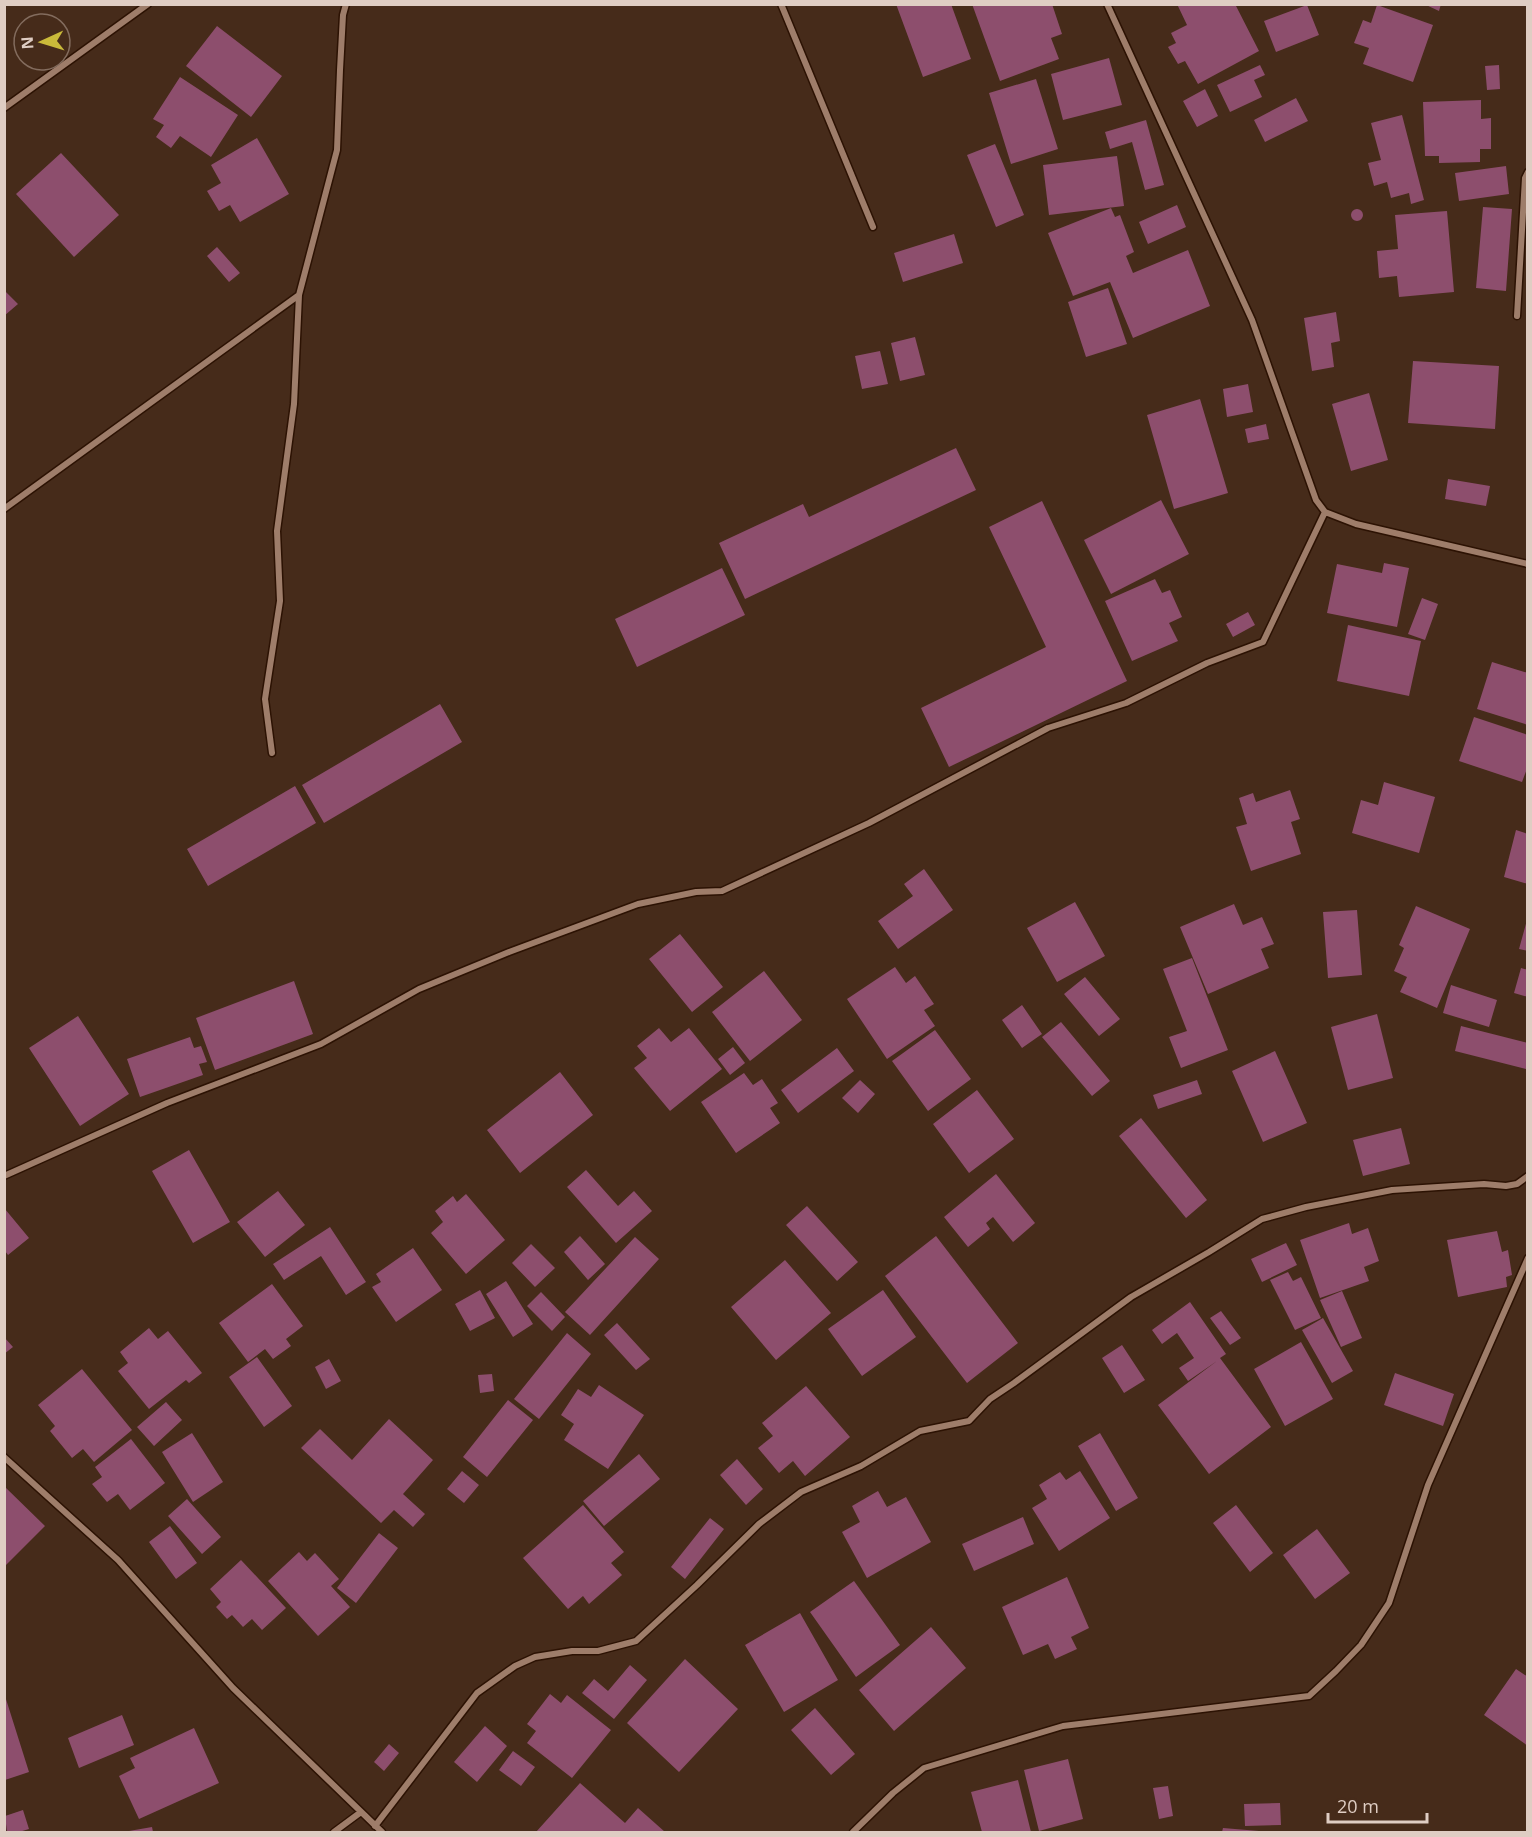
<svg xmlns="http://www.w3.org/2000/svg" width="1532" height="1837" font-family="'Open Sans',sans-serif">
	<rect width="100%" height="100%" fill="#462b1a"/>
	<path fill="#8d4e6d" d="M896,4h55l20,55 -48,18z
		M972,4h80l10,30 -11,4 8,21 -59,22z
		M1177,4h58l24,47 -61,33 -13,-23 -7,3 -10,-17 8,-4 -5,-10 16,-8z
		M1424,4h17l-2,7z
		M1307,5l12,30 -43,17 -12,-31z
		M1377,5l56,20 -20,57 -50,-18 6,-16 -15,-5 9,-23 8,3z
		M217,26l65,50 -31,41 -65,-51z
		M1109,58l13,47 -59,15 -12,-46z
		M1260,65l5,10 -11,5 8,17 -32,15 -13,-27z
		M1499,65l1,24 -13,1 -2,-24z
		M180,77l58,38 -27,42 -31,-21 -9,12 -15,-11 8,-12 -11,-6z
		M1036,79l22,70 -47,15 -22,-71z
		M1205,89l13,27 -21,11 -14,-26z
		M1296,98l12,23 -43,21 -11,-22z
		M1481,100v19l10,-1v31h-11v13l-41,1v-7h-14l-2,-54z
		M1402,115l22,85 -13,4 -2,-11 -18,5 -4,-16 -13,4 -6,-23 13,-3 -10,-37z
		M1146,120l18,65 -19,5 -13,-48 -22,7 -5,-17z
		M257,138l32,56 -49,28 -10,-17 -11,6 -12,-20 14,-8 -10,-18z
		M995,144l29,71 -28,12 -29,-72z
		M61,153l58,62 -45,42 -58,-63z
		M1117,156l7,50 -75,9 -6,-50z
		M1506,166l3,28 -50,7 -4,-28z
		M1177,205l9,22 -38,17 -9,-22z
		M1483,207l29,2 -6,82 -30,-3z
		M1111,208l4,9 5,-2 14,37 -8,4 7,17 55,-23 22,56 -77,32 -23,-56 -37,14 -25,-63z
		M1351 215a6 6 0 1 1 12 0a6 6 0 1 1-12 0Z
		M1447,211l7,81 -55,5 -2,-21 -18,2 -2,-27 21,-2 -3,-34z
		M954,234l9,29 -60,19 -9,-29z
		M217,247l23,26 -11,9 -22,-26z
		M1108,288l19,56 -41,13 -18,-55z
		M4,290l14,14 -14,12z
		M1336,312l4,29 -9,2 3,24 -22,4 -8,-53z
		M915,337l10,38 -25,6 -9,-38z
		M880,351l8,33 -26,5 -7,-33z
		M1413,361l86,5 -4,63 -87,-6z
		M1248,384l5,28 -26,5 -4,-28z
		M1369,393l19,67 -37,11 -19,-67z
		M1200,399l28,94 -54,16 -27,-94z
		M1266,424l3,15 -21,4 -3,-14z
		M956,448l20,42 -231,109 -26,-56 84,-39 6,13z
		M1448,479l42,7 -4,20 -41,-7z
		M1161,500l28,54 -78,40 -27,-54z
		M1042,501l85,180 -178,86 -28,-59 125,-61 -57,-120z
		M1384,563l25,5 -12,59 -70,-14 10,-49 45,9z
		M722,568l23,47 -108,52 -22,-48z
		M1155,579l7,14 8,-3 12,27 -13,6 9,18 -46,20 -27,-60z
		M1422,598l16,6 -13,36 -17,-6z
		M1248,612l7,13 -22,12 -7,-13z
		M1348,625l73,16 -12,55 -72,-15z
		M1492,662l36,11v52l-51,-16z
		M440,704l22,38 -138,81 -22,-38z
		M1474,717l54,18v31l-6,16 -63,-21z
		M1384,782l51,15 -16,56 -67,-20 9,-33 17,5z
		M295,786l21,37 -108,63 -21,-37z
		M1290,790l10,29 -9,3 10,32 -50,17 -15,-44 11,-3 -8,-26 14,-5 3,9z
		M1516,830l12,4v50l-24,-7z
		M924,869l29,41 -55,39 -20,-28 35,-25 -9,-12z
		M1075,902l30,54 -48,26 -30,-54z
		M1234,904l9,21 19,-8 12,27 -13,5 8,19 -61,26 -28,-67z
		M1416,906l54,23 -33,79 -37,-16 7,-15 -13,-6 10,-23 -5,-3z
		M1357,910l5,65 -34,3 -5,-66z
		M1527,920l1,1v30l-9,-2z
		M680,934l43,53 -31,25 -43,-53z
		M1192,958l36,92 -47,18 -12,-31 18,-6 -24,-62z
		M895,967l11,16 9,-7 19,28 -10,6 11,16 -48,33 -40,-60z
		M1521,968l7,2v27l-14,-4z
		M764,971l38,49 -52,41 -38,-49z
		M1085,977l35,42 -21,17 -35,-42z
		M294,981l19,53 -98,36 -19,-52z
		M1451,985l46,15 -8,27 -46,-14z
		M1022,1005l20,29 -20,14 -20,-28z
		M1377,1014l16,64 -45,12 -17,-63z
		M78,1016l51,78 -49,32 -51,-78z
		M1061,1022l49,59 -18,15 -50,-59z
		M1461,1026l67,17v19l-2,7 -71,-18z
		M659,1028l12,14 18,-14 33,41 -52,42 -36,-43 13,-10 -10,-12z
		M935,1030l36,49 -43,32 -36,-50z
		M190,1037l4,11 7,-2 6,16 -8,2 4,11 -63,22 -13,-38z
		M733,1047l12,16 -15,12 -12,-16z
		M837,1048l17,23 -56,42 -17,-23z
		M1275,1051l32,72 -44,19 -31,-71z
		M560,1072l33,43 -73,58 -33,-43z
		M744,1073l9,12 9,-6 16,24 -8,5 10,15 -44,30 -35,-51z
		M860,1080l15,14 -17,19 -16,-15z
		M1197,1080l5,14 -44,15 -5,-14z
		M977,1090l37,49 -45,34 -36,-49z
		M1141,1118l66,82 -21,18 -67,-82z
		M1401,1128l9,36 -47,12 -10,-36z
		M189,1150l41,72 -37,21 -41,-72z
		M586,1170l32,36 16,-15 18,20 -36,32 -49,-56z
		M996,1174l39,49 -22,19 -20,-25 -7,6 4,6 -22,18 -24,-30z
		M278,1191l27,34 -40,32 -28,-35z
		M466,1194l39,46 -39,34 -35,-41 12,-11 -8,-11 18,-15 4,6z
		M807,1206l51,56 -21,19 -51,-56z
		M5,1209l24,29 -21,17 -3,-4z
		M1349,1223l3,11 16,-6 11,33 -15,6 5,14 -49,17 -20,-58z
		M330,1227l36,55 -20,13 -25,-39 -37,24 -11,-16z
		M1497,1231l5,21 6,-2 4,25 -6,2 1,10 -49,10 -11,-57z
		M580,1236l25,28 -17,16 -24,-28z
		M936,1236l82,107 -51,40 -82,-107z
		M635,1237l24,22 -69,76 -25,-23z
		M1286,1243l11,22 -35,17 -11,-23z
		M531,1244l24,24 -20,19 -23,-24z
		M413,1248l29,42 -46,32 -24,-35 9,-5 -5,-8z
		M785,1260l46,53 -55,47 -45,-53z
		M1288,1272l5,9 8,-4 20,41 -26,12 -25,-50z
		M506,1281l27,43 -20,13 -27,-43z
		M272,1284l31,42 -17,13 5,7 -18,13 -8,-10 -17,13 -29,-39z
		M480,1290l15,28 -25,13 -15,-27z
		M883,1290l33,47 -54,39 -34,-47z
		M1342,1291l20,47 -21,9 -21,-47z
		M541,1292l24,25 -13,14 -25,-25z
		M1190,1302l36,52 -6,4 51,69 -62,47 -51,-69 59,-44 -29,20 -9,-13 15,-10 -17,-25 -15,11 -10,-14z
		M1221,1311l20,27 -11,7 -20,-27z
		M1323,1318l30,53 -21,12 -30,-53z
		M617,1323l33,36 -14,11 -32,-35z
		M149,1328l9,11 10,-8 34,42 -13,10 -3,-3 -37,29 -31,-38 10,-8 -8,-11z
		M567,1333l24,21 -52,65 -25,-20z
		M4,1337l9,10 -9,7z
		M1301,1342l32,57 -48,27 -31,-57z
		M1122,1345l23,35 -21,13 -22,-35z
		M257,1357l35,49 -28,21 -35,-50z
		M329,1359l12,22 -15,8 -11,-22z
		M82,1369l50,61 -38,32 -11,-13 -11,9 -22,-27 5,-5 -17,-21z
		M1395,1373l59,21 -11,32 -59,-21z
		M492,1374l2,17 -14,2 -2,-18z
		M599,1385l45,30 -36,54 -44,-29 10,-16 -13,-9 17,-26 13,8z
		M806,1386l44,51 -45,39 -12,-15 -14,12 -21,-25 15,-12 -11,-13z
		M508,1400l25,20 -46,57 -24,-20z
		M166,1402l16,18 -28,26 -17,-19z
		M389,1419l44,41 -30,34 22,20 -12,13 -19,-17 -13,13 -80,-75 19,-19 32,31z
		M192,1433l31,49 -30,20 -31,-50z
		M1100,1433l38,65 -22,13 -38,-65z
		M131,1439l34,44 -35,27 -12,-16 -11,8 -15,-18 10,-7 -7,-10z
		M639,1454l21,25 -56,47 -21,-25z
		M737,1459l26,30 -17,16 -26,-30z
		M462,1471l17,14 -15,18 -17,-14z
		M1080,1471l30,47 -51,33 -27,-43 15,-9 -8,-14 21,-13 6,8z
		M4,1486l41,40 -41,41z
		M878,1491l9,16 19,-10 25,45 -64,36 -25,-46 18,-10 -8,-16z
		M187,1499l34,38 -19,17 -34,-38z
		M583,1505l41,47 -13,11 11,12 -33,29 -6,-8 -15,13 -45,-51z
		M1236,1505l37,48 -23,19 -37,-49z
		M1023,1517l11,27 -60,27 -12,-27z
		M710,1518l14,11 -39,50 -14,-12z
		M170,1526l27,37 -21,16 -27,-37z
		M1317,1529l33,44 -35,26 -32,-44z
		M379,1533l19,15 -42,55 -19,-15z
		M299,1552l8,9 8,-8 24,26 -8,7 19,21 -32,29 -50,-55z
		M241,1560l45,48 -24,22 -10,-11 -9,8 -11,-12 -5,4 -11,-12 5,-5 -11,-13z
		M1067,1577l22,51 -18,9 6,12 -22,10 -7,-15 -25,11 -21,-48z
		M854,1581l46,64 -44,32 -46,-65z
		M800,1613l38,67 -54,32 -39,-67z
		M931,1627l35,41 -72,63 -35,-41z
		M685,1659l53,50 -59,63 -52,-49z
		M630,1665l17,15 -33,39 -32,-26 12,-14 14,12z
		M1516,1669l12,8v69l-44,-31z
		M550,1694l11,9 6,-8 44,35 -39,48 -45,-35 9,-12 -9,-7z
		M5,1696l24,76 -24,8z
		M815,1708l40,46 -24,21 -40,-45z
		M122,1715l12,30 -55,23 -11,-30z
		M485,1726l22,20 -30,36 -23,-20z
		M194,1728l25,55 -80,36 -20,-43 16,-8 -5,-10z
		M389,1744l10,9 -15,18 -10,-9z
		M513,1751l22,16 -14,19 -22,-16z
		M1068,1759l15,60 -44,12 -15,-61z
		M1018,1780l13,52h-49l-11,-40z
		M580,1783l45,40 13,-15 27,24h-129z
		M1168,1786l5,30 -14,3 -6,-31z
		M1280,1803l1,22 -36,1 -1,-22z
		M23,1810l6,19 -10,3h-12l-2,-16z
		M152,1827l1,5h-24v-1z
		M1223,1828l36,3v1h-37z"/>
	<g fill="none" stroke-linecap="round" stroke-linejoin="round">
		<g stroke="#2c1203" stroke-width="9">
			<path id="minor" d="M781,4l92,223
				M1107,4l145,316 64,180 9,12 31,12 172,40
				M4,108l144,-104
				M1517,316l8,-138 3,-6
				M4,509l295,-214 38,-145 3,-80 3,-55 3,-11
				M272,753l-7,-54 15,-98 -3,-70 17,-127 5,-109
				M4,1176l163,-73 154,-59 98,-55 90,-37 129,-48 58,-12 26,-1 147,-68 179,-95 78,-25 81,-40 56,-21 62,-130
				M4,1457l114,103 115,128 149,144
				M375,1826l102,-133 38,-27 20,-9 37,-6h26l38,-10 61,-56 62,-61 42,-32 60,-26 59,-35 49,-10 21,-22 24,-16 117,-86 78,-45 53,-33 44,-12 86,-17 92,-6 22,2 11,-2 11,-8
				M334,1832l27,-20
				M853,1832l40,-39 31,-25 139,-42 246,-30 27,-25 25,-26 28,-42 39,-118 100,-227"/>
		</g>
		<use href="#minor" stroke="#9e7d6a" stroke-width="6"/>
	</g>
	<rect width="1532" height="1837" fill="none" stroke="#dfcdc3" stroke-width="12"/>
	<g transform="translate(42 42) rotate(266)"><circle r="28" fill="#462b1a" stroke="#836c5e" stroke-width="1.5"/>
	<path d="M0-4.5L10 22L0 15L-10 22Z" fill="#caba3a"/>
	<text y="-9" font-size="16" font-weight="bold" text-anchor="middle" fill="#dfcdc3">N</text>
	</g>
	<path d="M1328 1813v9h99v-9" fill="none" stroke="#dfcdc3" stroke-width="3"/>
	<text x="1337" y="1813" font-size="18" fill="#dfcdc3" stroke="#462b1a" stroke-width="4.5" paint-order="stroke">20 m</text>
</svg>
